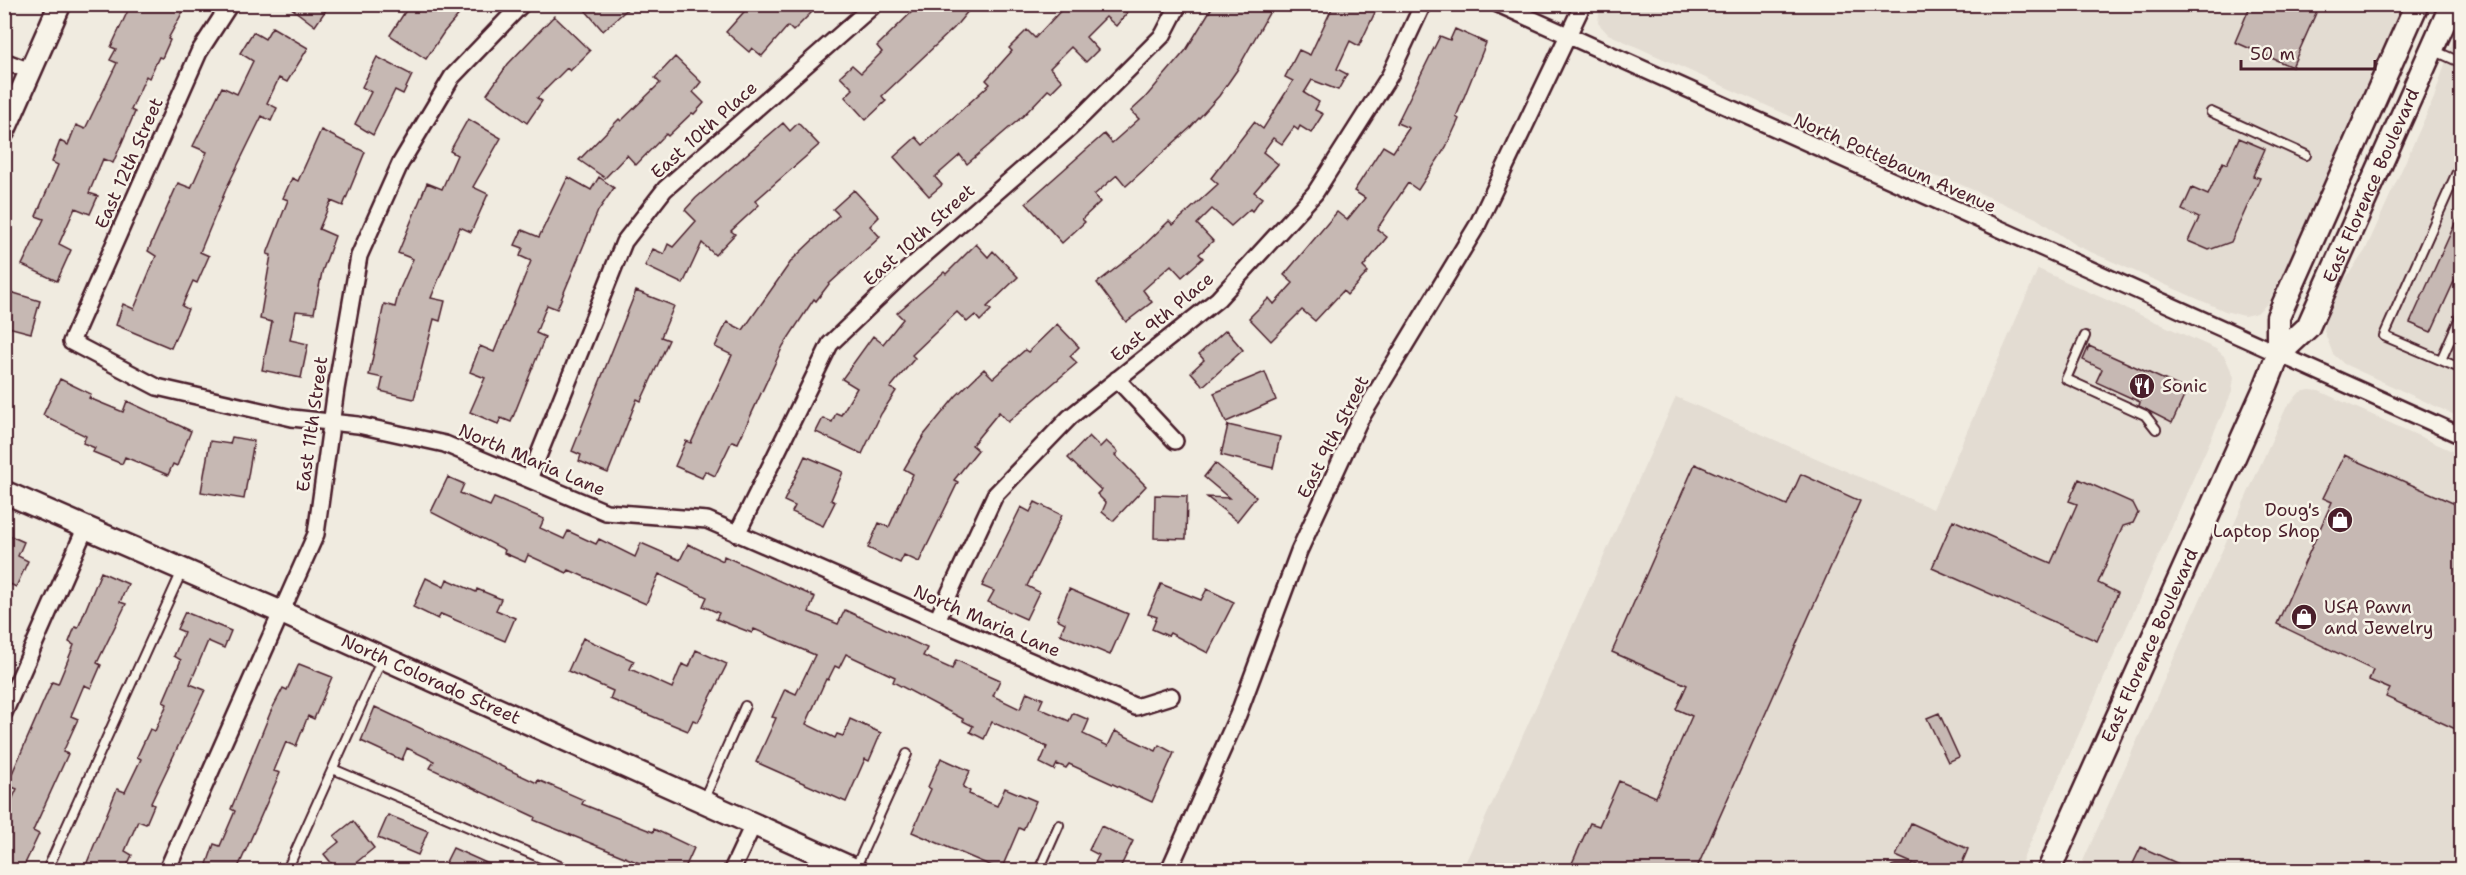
<svg xmlns="http://www.w3.org/2000/svg" width="2466" height="875" font-family="'Shantell Sans',sans-serif">
	<rect width="100%" height="100%" fill="#f0ebe0"/>
	<filter id="ink" filterUnits="userSpaceOnUse"><feTurbulence type="fractalNoise" baseFrequency=".0167" numOctaves="2"/><feDisplacementMap in="SourceGraphic" scale="12" xChannelSelector="R" yChannelSelector="G"/><feConvolveMatrix kernelMatrix="1 2 1 2 8 2 1 2 1" color-interpolation-filters="sRGB"/></filter>
	<g filter="url(#ink)">
		<path fill="#e3dcd2" d="M1600,4l800,1 -16,51 -107,231 -9,16 -11,10 -13,3 -19,-5 -150,-66 -39,-27 -81,-36 -52,-15 -295,-133 -10,-11z
			M2461,14v404l-117,-54 -11,-10 -9,-23 2,-13 12,-29 27,-38 69,-153z
			M2038,269l178,80 9,8 9,20 -2,15 -214,478h-556l214,-473 257,112z
			M2310,390l9,1 142,64v415h-382l207,-462 14,-16z"/>
		<path fill="#c6b8b3" stroke="#4a1f2b" stroke-width="1.5" d="M131,4h56l-19,35 2,1 -8,18 -3,-1 -10,21 -3,-2 -15,34 4,2 -22,51 -10,-4 -14,34 9,3 -8,18 -15,-6 -16,36 12,6 -14,31 -35,-16 22,-46 -8,-3 22,-51 -6,-3 8,-21 8,4 8,-20 9,4 32,-66 -7,-3 6,-11 -5,-2z
			M286,4h44l-15,22z
			M410,4h58l-24,28 -18,27 -36,-24z
			M580,4h53l-30,27z
			M751,4h69l-27,27 -5,-5 -26,30 -10,-8 -3,4 -23,-20z
			M920,4h54l-20,24 -72,68 4,5 -20,19 -21,-23 8,-8 -13,-13 12,-11 9,8 21,-21 -5,-6z
			M1067,4h51l9,9 -11,13 -10,-9 -20,20 12,13 -12,12 -15,-15 -21,21 12,13 -11,11 -3,-2 -25,26 -56,48 -7,-9 -25,22 7,8 -13,11 -35,-39 22,-20 7,8 67,-61 -4,-4 26,-29 -3,-3 18,-18 8,8z
			M1214,4h60l-37,66 -18,26 -29,32 -64,58 -9,-11 -23,20 6,7 -18,17 3,3 -23,21 -36,-40 78,-69 8,9 27,-24 -8,-8 13,-12 42,-49z
			M1334,4h45l-20,42 -9,-5 -13,28 10,5 -9,16 -26,-10 -8,13 15,9 -4,8 8,4 -12,19 -11,-7 -2,4 -4,-3 -12,17 -9,-6 -10,14 15,12 -24,28 8,6 -10,13 -2,-2 -19,17 -19,-17 -15,15 16,17 -14,13 4,4 -21,19 -11,-12 -28,25 9,12 -26,20 -29,-39 41,-32 31,-30 4,4 45,-41 -7,-6 43,-56 9,7 30,-48 -8,-4 14,-27 11,5z
			M2251,4h69l-28,63 -57,-25z
			M554,16l36,35 -20,20 -3,-3 -30,30 5,3 -15,22 -40,-29 21,-30z
			M272,27l36,21 -21,34 -8,-4 -12,25 10,5 -6,13 -9,-5 -35,71 -27,65 9,4 -12,27 -4,-2 -11,25 6,3 -17,39 -55,-23 7,-21 11,5 22,-53 -8,-5 30,-68 13,5 16,-36 -14,-6 29,-59 15,7 16,-33 -13,-8 13,-21 12,7z
			M1455,29l31,14 -30,74 3,2 -13,28 -28,43 -10,-7 -31,46 10,8 -24,30 5,5 -21,23 -4,-4 -28,30 -13,-11 -31,31 -22,-23 20,-20 5,6 19,-21 -9,-8 53,-63 10,8 18,-22 -11,-7 29,-45 10,6 16,-24 -12,-5 43,-87 10,4z
			M377,57l35,18 -9,19 -8,-4 -22,45 -18,-11 16,-32 -9,-5z
			M675,57l26,25 -8,10 11,11 -10,11 -2,-1 -24,23 -2,-2 -30,31 -9,-10 -22,23 -26,-18 40,-41 2,2 39,-38 -5,-5z
			M468,119l33,19 -28,49 15,7 -17,38 -11,-5 -29,71 14,3 -5,20 -6,-2 -20,80 -34,-8 3,-13 -14,-3 15,-71 11,3 4,-16 14,-32 -15,-6 29,-70 15,6 15,-34 -7,-4z
			M783,123l7,8 8,-8 21,22 -64,56 4,4 -28,26 4,3 -20,21 -13,-12 -19,41 -38,-18 8,-17 11,5 4,-10 5,3 23,-26 -11,-11 11,-12z
			M321,130l44,22 -22,54 -12,-5 -12,28 16,7 -13,36 -8,41 -18,-2 -6,29 18,4 -7,34 -39,-8 10,-48 -12,-3 11,-64 -4,-1 21,-54 -5,-2 9,-20 6,3z
			M2239,138l26,11 -12,27 7,2 -29,64 -22,8 -21,-9 11,-23 -17,-8 10,-22 16,7 15,-33 4,2z
			M568,177l23,13 8,-13 15,11 -16,23 -41,98 -10,-4 -11,28 9,4 -34,85 -10,-4 -3,6 -28,-12 15,-34 -15,-6 10,-26 14,6 37,-91 -11,-5 3,-8 -8,-3 7,-15 17,7z
			M854,190l25,27 -9,9 10,11 -51,47 -13,17 -2,-2 -31,47 -45,97 -6,-2 -17,35 -10,-5 -3,7 -27,-12 11,-25 5,2 41,-88 -17,-8 12,-25 16,8 49,-70 47,-45 -6,-6z
			M2462,208v56l-31,68 -21,-9z
			M976,244l12,13 5,-6 25,26 -31,30 4,3 -11,11 -5,-6 -8,7 -10,-10 -45,43 3,3 -25,30 6,3 -15,23 -19,40 -46,-22 7,-14 9,4 4,-9 5,2 16,-27 -15,-9 31,-43 10,8 20,-25 -6,-6 47,-41 2,2z
			M4,290l36,11 -9,32 -27,-7z
			M636,291l38,15 -13,31 8,3 -28,61 -4,-2 -29,74 -29,-12 2,-6 -9,-4z
			M1057,324l22,23 -9,9 7,7 -69,59 -9,-10 -27,33 6,5 -24,30 4,2 -39,80 -15,-7 -4,8 -32,-15 11,-25 10,4 24,-53 -9,-5 20,-34 32,-39 28,-27 9,9 32,-28 3,2z
			M1226,330l17,20 -40,36 -12,-14 13,-12 -5,-6z
			M2089,346l98,44 -15,33 -33,-17 1,-4 -44,-20 6,-13 -19,-9z
			M1265,372l11,28 -50,22 -12,-29z
			M60,379l31,15 -2,4 34,14 4,-11 64,30 -14,35 -4,-2 -5,11 -43,-18 -3,7 -29,-12 2,-4 -12,-5 3,-7 -43,-21z
			M1228,425l52,12 -7,31 -52,-13z
			M1089,436l11,11 6,-6 12,11 -3,3 31,31 -33,35 -11,-9 4,-9 -9,-9 4,-4 -33,-32z
			M232,437l22,4 -10,58 -43,-7 9,-51 20,3z
			M2344,455l118,52v225l-76,-35 4,-8 -21,-9 4,-10 -96,-46 55,-122 -9,-4z
			M805,456l38,16 -12,28 4,2 -12,24 -31,-14 3,-6 -11,-5z
			M1215,463l41,34 -19,24 -30,-24 22,1 -25,-21z
			M1695,464l92,41 14,-31 59,27 -164,369h-127l21,-47 9,3 20,-45 37,16 36,-81 -16,-7 11,-24 -75,-33z
			M448,477l16,7 -4,9 30,13 4,-8 50,21 -4,9 24,11 4,-8 28,13 3,-5 36,18 6,-14 39,17 8,-16 35,17 1,-5 91,41 -6,15 29,12 7,-14 82,38 -4,8 29,13 4,-9 44,20 -7,16 27,13 7,-17 16,7 -4,9 30,13 4,-8 16,7 -6,14 25,12 7,-15 41,20 3,-6 15,8 -22,49 -83,-38 -3,4 -9,-4 -3,6 -14,-7 7,-16 -55,-25 -8,17 -14,-7 3,-6 -10,-5v-2l-70,-37 2,-5 -49,-23 -7,14 -4,-2 -7,14 -2,-1 -20,45 29,14 2,-4 6,2 7,-17 31,14 -12,28 -4,-2 -19,43 -90,-40 20,-44 -4,-1 13,-28 11,5 19,-39 -61,-26 -2,4 -36,-14 3,-6 -16,-7 4,-9 -48,-23 -13,30 -77,-34 -2,3 -39,-18 -3,7 -21,-9 1,-3 -74,-38z
			M2079,479l54,24 5,10 -5,10 -10,3 -25,57 20,10 -21,48 -165,-73 21,-48 98,43 26,-59 -8,-3z
			M1155,495l32,1 -1,43 -32,-1z
			M1035,502l27,13 -35,71 12,6 -13,27 -38,-17 6,-11 -12,-5 39,-79 9,5z
			M4,533l20,9 -6,14 10,5 -12,26 -10,-5 -2,2z
			M101,572l27,12 -8,18 6,2 -29,59 4,2 -10,23 -7,-3 -13,31 7,3 -15,33 5,2 -35,77 6,3 -17,36h-18v-53l13,-28 -10,-4 45,-103 6,2 16,-39 -5,-3 6,-15 3,1z
			M426,578l18,9 3,-8 29,13 1,-3 24,10 -5,11 19,8 -10,23 -64,-27 -3,5 -25,-12z
			M1161,584l40,16 6,-11 27,13 -26,51 -38,-20 -2,3 -16,-7 5,-12 -9,-3z
			M1069,589l59,25 -18,41 -50,-21 5,-11 -8,-4z
			M185,612l46,19 -7,17 -16,-7 -18,43 15,6 -54,113 3,2 -8,19 -8,-3 -13,30 7,4 -7,15h-41l33,-81 8,3 16,-33 -4,-2 13,-28 5,2 12,-27 -4,-2 18,-42 -7,-4 10,-24 -7,-3z
			M583,638l51,23 -4,8 42,19 10,-24 7,3 7,-17 31,14 -29,58 -5,-2 -5,11 -78,-32 3,-8 -45,-20z
			M299,664l33,13 -18,42 -6,-3 -12,30 -10,-4 -12,29 6,2 -43,97h-32l9,-26 6,2 15,-35 -4,-2 40,-98 12,-23 4,2z
			M375,707l162,76 1,-3 46,20 -2,4 71,28 1,-3 40,19 -10,22h-35l-11,-5 1,-2 -105,-43 1,-3 -105,-49 4,-7 -27,-13 -5,12 -41,-19z
			M1939,713l20,44 -11,5 -21,-44z
			M941,758l29,13 -7,16 7,4 -1,3 28,12 8,-18 31,13 -13,29 -4,-2 -18,42 -89,-38 19,-43 -3,-2z
			M388,815l40,16 -10,24 -40,-17z
			M353,821l21,27 -27,22h-10l-13,-16 15,-12 -5,-6z
			M1911,823l57,26 -9,21h-31l-32,-14z
			M1101,826l32,15 -14,29h-28l8,-15 -10,-5z
			M2141,847l51,23h-62z
			M453,848l49,22h-60z"/>
		<g fill="none" stroke-linecap="round" stroke-linejoin="round">
			<g stroke="#4a1f2b" stroke-width="12">
				<path id="lane" d="M2433,50l29,13
					M2211,112l95,43
					M2462,161l-78,175 78,33
					M2085,336l-19,43 79,36 11,14
					M2441,360l21,-47
					M2455,434l7,-15
					M333,769l236,101
					M703,801l42,-95
					M855,869l52,-115
					M47,870l135,-299
					M287,870l95,-211
					M1039,870l20,-45
					M1895,870h15"/>
			</g>
			<g stroke="#4a1f2b" stroke-width="20">
				<path id="street" d="M230,4l-31,48 -128,290 86,45 135,31 66,7 87,19 161,68 101,8 429,187 35,-11
					M1498,4l964,432
					M4,61l26,10
					M1117,379l58,62
					M529,479l95,-237 41,-53 210,-185
					M737,534l93,-190 76,-73 164,-143 93,-93 16,-31
					M937,620l58,-125 75,-78 148,-118 97,-106 75,-118 33,-71
					M4,713l81,-184
					M167,870l149,-336 20,-145 23,-133 41,-92 52,-87 70,-73
					M732,870l21,-45
					M1169,870l69,-155 61,-164 60,-130 118,-195 106,-222"/>
			</g>
			<g stroke="#4a1f2b" stroke-width="26">
				<g id="secondary">
					<path d="M4,131l56,-127"/>
					<path id="s1" d="M4,492l279,121 573,257"/>
				</g>
			</g>
			<g stroke="#4a1f2b" stroke-width="27">
				<g id="primary">
					<path id="s2" d="M2278,355l30,-28 144,-323"/>
					<path id="s3" d="M2049,870l216,-482 13,-33v-38l139,-313"/>
				</g>
			</g>
			<use href="#lane" stroke="#f7f3e8" stroke-width="8"/>
			<use href="#street" stroke="#f7f3e8" stroke-width="15"/>
			<use href="#secondary" stroke="#f7f3e8" stroke-width="21"/>
			<use href="#primary" stroke="#f7f3e8" stroke-width="22"/>
		</g>
	</g>
	<defs>
		<g id="restaurant-disc" transform="scale(1.35)"><circle r="9.5" fill="#4a1f2b" stroke="#f7f3e8"/><path d="M-5-6h1v4h1v-4h1v4h1v-4h1v5L-1.5 .5V6h-2V.5L-5-1ZM5-6V6H3V1.5H1.5Q1.5-4 5-6Z" fill="#fff"/></g>
		<g id="shop-disc" transform="scale(1.35)"><circle r="9.5" fill="#4a1f2b" stroke="#f7f3e8"/><path d="M-5-2.5h2.3a2.7 3.5 0 0 1 5.4 0H5L5.5 6h-11ZM-1.5-2.5h3a1.5 2.3 0 0 0-3 0Z" fill="#fff"/></g>
	</defs>
	<g fill-rule="evenodd">
		<use href="#restaurant-disc" x="2142" y="386"/>
		<use href="#shop-disc" x="2340" y="520"/>
		<use href="#shop-disc" x="2304" y="617"/>
	</g>
	<g text-anchor="middle" stroke-width="5" stroke-linejoin="round" paint-order="stroke">
		<g font-size="18" fill="#4a1f2b" stroke="#f7f3e8">
			<text transform="translate(704 130) rotate(-42)" y="6">East 10th Place</text>
			<text transform="translate(129 163) rotate(-66)" y="6">East 12th Street</text>
			<text transform="translate(1895 163) rotate(24)" y="6">North Pottebaum Avenue</text>
			<text dy="6" stroke="none"><textPath href="#s2" startOffset="196">East Florence Boulevard</textPath></text>
			<text transform="translate(919 235) rotate(-42)" y="6">East 10th Street</text>
			<text transform="translate(1162 317) rotate(-40)" y="6">East 9th Place</text>
			<text transform="translate(312 424) rotate(-82)" y="6">East 11th Street</text>
			<text transform="translate(1333 437) rotate(-63)" y="6">East 9th Street</text>
			<text transform="translate(532 460) rotate(23)" y="6">North Maria Lane</text>
			<text transform="translate(987 621) rotate(23)" y="6">North Maria Lane</text>
			<text dy="6" stroke="none"><textPath href="#s3" startOffset="246">East Florence Boulevard</textPath></text>
			<text dy="6" stroke="none"><textPath href="#s1" startOffset="466">North Colorado Street</textPath></text>
		</g>
		<g font-size="18" fill="#4a1f2b" stroke="#f7f3e8" text-anchor="start">
			<text x="2162" y="392">Sonic</text>
			<text x="2320" y="516" text-anchor="end">Doug's<tspan x="2320" dy="21">Laptop Shop</tspan></text>
			<text x="2324" y="613">USA Pawn<tspan x="2324" dy="21">and Jewelry</tspan></text>
		</g>
	</g>
	<rect width="2466" height="875" fill="none" stroke="#f7f3e8" stroke-width="24"/>
	<rect x="12" y="12" width="2442" height="851" fill="none" stroke="#4a1f2b" stroke-width="2" filter="url(#ink)"/>
	<path d="M2241 60v9h134v-9" fill="none" stroke="#4a1f2b" stroke-width="3"/>
	<text x="2250" y="60" font-size="18" fill="#4a1f2b" stroke="#f7f3e8" stroke-width="4.5" paint-order="stroke">50 m</text>
</svg>
